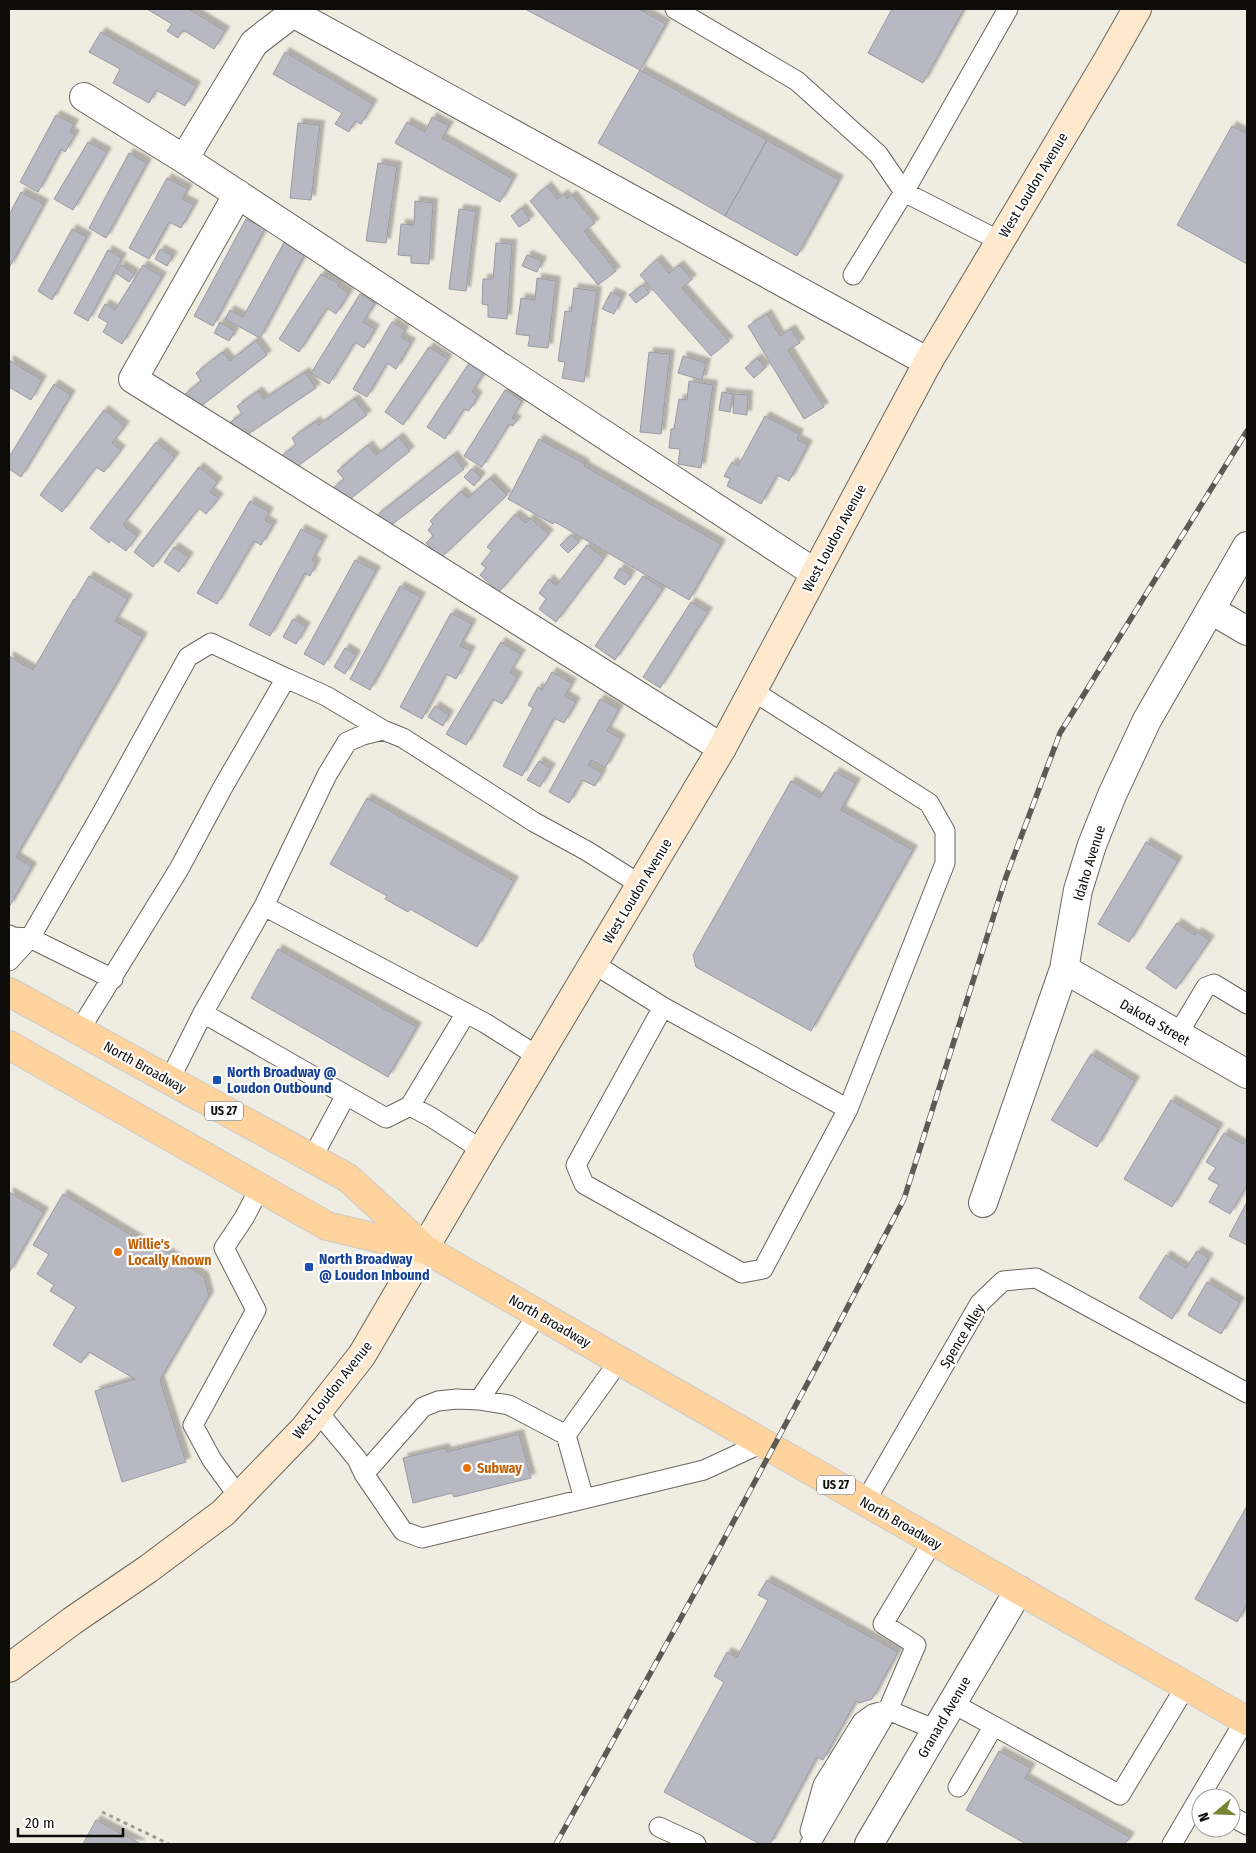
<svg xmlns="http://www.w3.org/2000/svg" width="1256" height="1853" font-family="'Fira Sans Condensed',sans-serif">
	<defs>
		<filter id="shadow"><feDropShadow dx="4.5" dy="-4.5" stdDeviation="1" flood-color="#0004"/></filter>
	</defs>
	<rect width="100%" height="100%" fill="#efece1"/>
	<path fill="#b8b8c2" stroke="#9a9aa4" filter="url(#shadow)" d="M147,9h42l36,22 -11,18 -31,-19 -5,8 -11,-7 5,-7z
		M525,9h114l27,15 -26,46z
		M892,9h72l-41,74 -55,-30z
		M101,32l95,54 -11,20 -29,-16 -7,13 -36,-20 7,-14 -31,-17z
		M285,52l88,52 -12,20 -6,-3 -6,11 -14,-8 7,-11 -69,-39z
		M640,70l127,70 -42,76 -127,-73z
		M56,115l18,9 -4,8 5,3 -10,17 -4,-3 -23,43 -18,-10z
		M432,117l17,9 -7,12 71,41 -13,23 -105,-59 12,-21 18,10z
		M298,123l22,2 -9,75 -21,-2z
		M1232,126l15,8v130l-70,-39z
		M767,140l72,40 -42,76 -72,-40z
		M88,142l19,10 -34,58 -19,-11z
		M129,153l18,10 -41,75 -17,-10z
		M378,163l19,3 -11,77 -20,-2z
		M167,178l21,11 -6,10 12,6 -13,23 -12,-6 -20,37 -20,-11z
		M547,186l10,13 7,-5 3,5 5,-4 23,28 -11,8 32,40 -18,14 -68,-84z
		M21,192l23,12 -35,64v-53z
		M415,201l18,2 -4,61 -18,-1v-7l-13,-1 3,-31 13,1z
		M522,208l8,12 -11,7 -8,-11z
		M459,209l17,2 -10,80 -17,-2z
		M246,219l19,10 -52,97 -19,-10z
		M72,229l15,8 -35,63 -14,-9z
		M285,241l21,11 -46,86 -35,-19 5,-9 13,7z
		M496,243l16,1 -5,75 -19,-2v-12l-6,-1 1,-25h10z
		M160,249l13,7 -6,10 -12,-7z
		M108,250l14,8 -34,63 -14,-8z
		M527,255l15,6 -5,11 -15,-6z
		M657,259l12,14 10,-8 13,14 -10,9 47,53 -18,15 -71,-81z
		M121,265l14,9 -6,8 -13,-9z
		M143,265l19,12 -40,67 -19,-12 5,-9 -10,-6 7,-13 10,6z
		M321,274l18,10 -1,2 11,7 -13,21 -9,-6 -28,44 -20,-13z
		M537,278l19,3 -8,67 -20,-2 2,-10 -14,-2 5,-36 14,2z
		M643,285l6,8 -13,10 -7,-8z
		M574,288l23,3 -13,91 -22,-4 3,-16 -7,-1 7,-50 6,1z
		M611,292l11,5 -8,17 -12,-5z
		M360,294l15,9 -12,19 12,7 -11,19 -9,-6 -26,42 -18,-11z
		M767,314l13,22 11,-7 9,14 -12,7 36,57 -20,12 -56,-93z
		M220,322l15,9 -6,10 -15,-8z
		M392,322l13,8 -4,7 10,6 -15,26 -9,-6 -20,34 -14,-8z
		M256,340l11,15 -71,55 -12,-15 17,-14 -5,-8 27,-21 7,9z
		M429,347l19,12 -45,66 -18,-13z
		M649,352l21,2 -9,80 -21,-2z
		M683,356l23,7 -4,17 -24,-7z
		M757,358l9,9 -12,11 -9,-10z
		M9,360l33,20 -11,20 -22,-13z
		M469,363l15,10 -12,19 6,4 -9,15 -5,-2 -19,30 -18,-12z
		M305,372l11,16 -75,51 -12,-16 13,-9 -5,-8 21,-15 6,8z
		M689,381l24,4 -12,83 -23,-4 2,-15 -11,-1 2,-19h3l5,-30 8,1z
		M54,384l17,11 -50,82 -12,-8v-12z
		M505,390l17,11 -10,17 5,2 -4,6 -4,-2 -27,43 -18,-11z
		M722,392l11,2 -3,18 -11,-2z
		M734,394l14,1 -1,20 -14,-2z
		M354,399l13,16 -76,56 -11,-14 16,-12 -4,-7 24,-17 3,4z
		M104,410l21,16 -13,17 9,7 -17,22 -8,-5 -34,45 -22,-17z
		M765,416l34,18 -2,5 11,6 -19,36 -12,-6 -16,29 -34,-18 3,-7 -6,-3 8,-14 6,4z
		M399,437l11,14 -66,53 -12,-15 12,-10 -7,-8 31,-26 8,10z
		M539,439l46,25 -1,2 137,78 -32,56 -134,-78 -2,2 -45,-25z
		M156,442l19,15 -52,68 14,11 -11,15 -15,-11 -2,3 -19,-15z
		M453,455l11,14 -78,60 -10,-13z
		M199,467l19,15 -8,10 9,6 -13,16 -7,-6 -46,59 -19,-15z
		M472,469l9,8 -7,9 -10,-9z
		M490,478l17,17 -66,63 -15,-15 7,-7 -5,-6 5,-6 -3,-3 31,-30 7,7z
		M250,501l19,11 -4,8 8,5 -12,20 -7,-4 -37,63 -20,-11z
		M515,514l11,9 4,-5 19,16 -50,58 -19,-17 6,-7 -5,-4 11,-13 -5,-4z
		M301,529l22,11 -11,20 4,3 -6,13 -5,-3 -35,63 -21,-11z
		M571,535l8,7 -11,11 -8,-8z
		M587,545l17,13 -48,64 -17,-13 7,-10 -7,-6 10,-14 7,7z
		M174,547l15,10 -10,15 -15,-10z
		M355,560l21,11 -52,94 -20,-11z
		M620,568l11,7 -6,10 -11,-7z
		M89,576l39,23 -13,22 28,16 -127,220 16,10 -23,40v-251l24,14 41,-71 1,1z
		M643,576l20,13 -48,71 -20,-14z
		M400,586l21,11 -51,93 -20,-11z
		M691,602l17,10 -48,76 -17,-11z
		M451,613l21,11 -12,22 11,5 -15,28 -10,-5 -24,45 -22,-12z
		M293,619l13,8 -10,17 -13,-7z
		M501,642l20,12 -11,18 8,5 -16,27 -9,-5 -27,46 -20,-11z
		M345,648l11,7 -11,19 -11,-7z
		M552,672l20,11 -7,13 11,6 -12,21 -10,-5 -32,58 -19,-10 30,-58 -5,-3 10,-18 4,3z
		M600,699l19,10 -12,22 14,8 -16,29 -14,-8 -3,5 14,8 -7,13 -13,-6 -13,23 -20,-11z
		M435,706l14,9 -6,11 -15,-9z
		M539,761l12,7 -11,19 -13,-7z
		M835,772l21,11 -15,27 72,40 -102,181 -115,-64 -3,-12 98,-174 29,17z
		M367,798l147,83 -37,66 -67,-38 -2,3 -23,-13 2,-3 -57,-32z
		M1146,842l32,19 -49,81 -31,-18z
		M1177,923l18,12 2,-3 13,8 -34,49 -30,-21z
		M278,949l139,78 -29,50 -137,-79z
		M1091,1054l44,27 -38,66 -46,-27z
		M1171,1100l48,28 -47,79 -48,-28z
		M1224,1133l19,11 4,-6v47l-17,29 -21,-12 10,-17 -11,-6 8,-11 -10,-6z
		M9,1192l35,20 -35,61z
		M63,1194l88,53 5,-2 48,32 5,19 -49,84 26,82 -64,20 -27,-91 40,-12 -46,-27 -8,11 -28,-18 23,-38 -26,-16 4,-6 -17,-11 12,-20 -16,-9z
		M1247,1202v43l-18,-9z
		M1197,1251l12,7 -37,61 -33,-21 27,-43 20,13z
		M1207,1282l33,20 -19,32 -33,-19z
		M519,1434l12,44 -77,19 -2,-4 -39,10 -10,-45 42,-10 1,4z
		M1247,1506v98l-10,18 -42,-23z
		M767,1580l131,72 -26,47 -13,4 -3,-2 -33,59 -6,-3 -47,87h-10l-96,-52 60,-110 -10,-6 13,-24 10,5 31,-57 -10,-5z
		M999,1751l32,17 -6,10 105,59 -5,7h-99l-60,-34z
		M96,1820l45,24h-58z"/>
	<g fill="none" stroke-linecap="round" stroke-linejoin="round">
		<g stroke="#69665d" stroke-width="21">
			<path id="service" d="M675,9l122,72 81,73 26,38 96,49
				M853,275l51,-83 104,-183
				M286,678l40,18 57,34
				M264,906l221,117 54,34
				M9,935l4,2 17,1 83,41
				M9,961l21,-23 72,-125 86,-156 23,-14 75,35 -63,109 -44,82 -100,162
				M594,964l69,43 -87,158 8,19 158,89 21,-4 85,-160 97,-246v-32l-16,-28 -176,-112
				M663,1007l185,102
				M203,1013l183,105 24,-12 56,-93
				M1178,1034l28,-47 8,-3 33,20
				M169,1081l34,-68 61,-107 63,-131 20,-33 16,-7 20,-5 20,8 131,84 53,29 54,34
				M410,1106l21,11 51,33
				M312,1158l34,-63
				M479,1400l59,-86
				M318,1412l39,47 7,15 39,57 19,7 282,-68 58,-27
				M566,1435l18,64
				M364,1474l59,-67 15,-6 19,-2 22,1 30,5 57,30 53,-74
				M239,1497l-27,-37 -19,-35 63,-115 -32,-62 20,-30 16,-30
				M865,1502l115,-199 23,-22 33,-3 211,115
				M952,1703l168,92 66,-109
				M958,1787l35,-60
				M1231,1816l16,9
				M659,1827l37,17
				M810,1831l13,-46 39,-63 11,-8 15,-4 48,20
				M810,1844l78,-134 28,-65 -33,-21 50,-83
				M1172,1844l73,-124"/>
		</g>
		<g stroke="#69665d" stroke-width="30">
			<path id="minor" d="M293,13l635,349
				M84,97l100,62 631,414
				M184,159l70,-116 39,-30 1,-4
				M238,194l-105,185 589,369
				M1211,610l36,21
				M1064,969l183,105
				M983,1203l81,-234 14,-79 14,-45 20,-50 35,-75 100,-174
				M869,1844l150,-254"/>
		</g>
		<g stroke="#69665d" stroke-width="30">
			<path id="secondary" d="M9,1668l63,-47 76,-52 75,-56 81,-84 58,-74 120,-205 240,-402 206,-386 180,-302 29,-51"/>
		</g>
		<g stroke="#cacac9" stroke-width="30">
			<path id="primary" d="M9,992l339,186 77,71 822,472
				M9,1045l318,181 96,23"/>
		</g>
		<path stroke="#9f9d94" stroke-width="3" stroke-dasharray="4 4" stroke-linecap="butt" d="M102,1812l67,32"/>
		<use href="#service" stroke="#fff" stroke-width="19"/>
		<use href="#minor" stroke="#fff" stroke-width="28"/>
		<use href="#secondary" stroke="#ffe9ce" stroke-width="28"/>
		<use href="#primary" stroke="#ffd39d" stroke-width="28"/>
		<g stroke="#5b5a54" stroke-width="5.5">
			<path id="rail" d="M556,1844l158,-286 107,-200 83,-159 102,-322 54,-144 187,-302"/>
		</g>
		<use href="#rail" stroke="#fff" stroke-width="4" stroke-dasharray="11" stroke-linecap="butt"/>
	</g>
	<g fill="#1a4fb4" stroke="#fff" stroke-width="2">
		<rect x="212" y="1075" width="10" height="10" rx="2.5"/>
		<rect x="304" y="1262" width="10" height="10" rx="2.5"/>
	</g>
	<g fill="#e8710a" stroke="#fff" stroke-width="2">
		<circle cx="118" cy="1252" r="5"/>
		<circle cx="467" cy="1468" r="5"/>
	</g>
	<g text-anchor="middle" stroke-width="4.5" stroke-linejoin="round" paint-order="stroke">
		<g fill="#fff" stroke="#565553" stroke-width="1">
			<rect x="205" y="1101.5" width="38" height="19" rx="4"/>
			<rect x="817" y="1475.5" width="38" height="19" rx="4"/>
		</g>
		<g font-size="12" font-weight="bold" fill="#0d0c09">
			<text x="224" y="1115">US 27</text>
			<text x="836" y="1489">US 27</text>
		</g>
		<g font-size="14" fill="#0d0c09" stroke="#fff">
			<text transform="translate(1033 185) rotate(-59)" y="5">West Loudon Avenue</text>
			<text transform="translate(834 538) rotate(-62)" y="5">West Loudon Avenue</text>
			<text transform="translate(1089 863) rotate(-73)" y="5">Idaho Avenue</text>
			<text transform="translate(637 891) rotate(-59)" y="5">West Loudon Avenue</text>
			<text transform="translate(1155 1022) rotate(30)" y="5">Dakota Street</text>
			<text transform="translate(145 1067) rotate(29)" y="5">North Broadway</text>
			<text transform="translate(550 1321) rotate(30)" y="5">North Broadway</text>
			<text transform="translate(962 1336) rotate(-59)" y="5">Spence Alley</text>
			<text transform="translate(332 1390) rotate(-52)" y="5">West Loudon Avenue</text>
			<text transform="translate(901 1523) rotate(30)" y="5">North Broadway</text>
			<text transform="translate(944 1717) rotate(-60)" y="5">Granard Avenue</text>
		</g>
		<g font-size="14" font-weight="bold" fill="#164399" stroke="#fff" text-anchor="start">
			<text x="227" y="1077">North Broadway @<tspan x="227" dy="16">Loudon Outbound</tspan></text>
			<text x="319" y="1264">North Broadway<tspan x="319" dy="16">@ Loudon Inbound</tspan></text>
		</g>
		<g font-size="14" font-weight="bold" fill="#c56008" stroke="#fff" text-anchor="start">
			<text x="128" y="1249">Willie's<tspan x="128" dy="16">Locally Known</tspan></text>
			<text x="477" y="1473">Subway</text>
		</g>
	</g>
	<rect width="1256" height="1853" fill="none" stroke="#0d0c09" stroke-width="20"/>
	<g transform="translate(1216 1813) rotate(251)"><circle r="24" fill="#ffffff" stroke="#9e9e9d"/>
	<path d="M0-4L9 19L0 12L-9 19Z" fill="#7a8532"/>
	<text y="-8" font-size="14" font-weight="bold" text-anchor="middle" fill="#0d0c09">N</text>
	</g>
	<path d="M18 1828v8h105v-8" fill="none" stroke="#0d0c09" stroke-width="2.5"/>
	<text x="25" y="1828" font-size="15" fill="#0d0c09" stroke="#ffffff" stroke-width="4" paint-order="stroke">20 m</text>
</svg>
